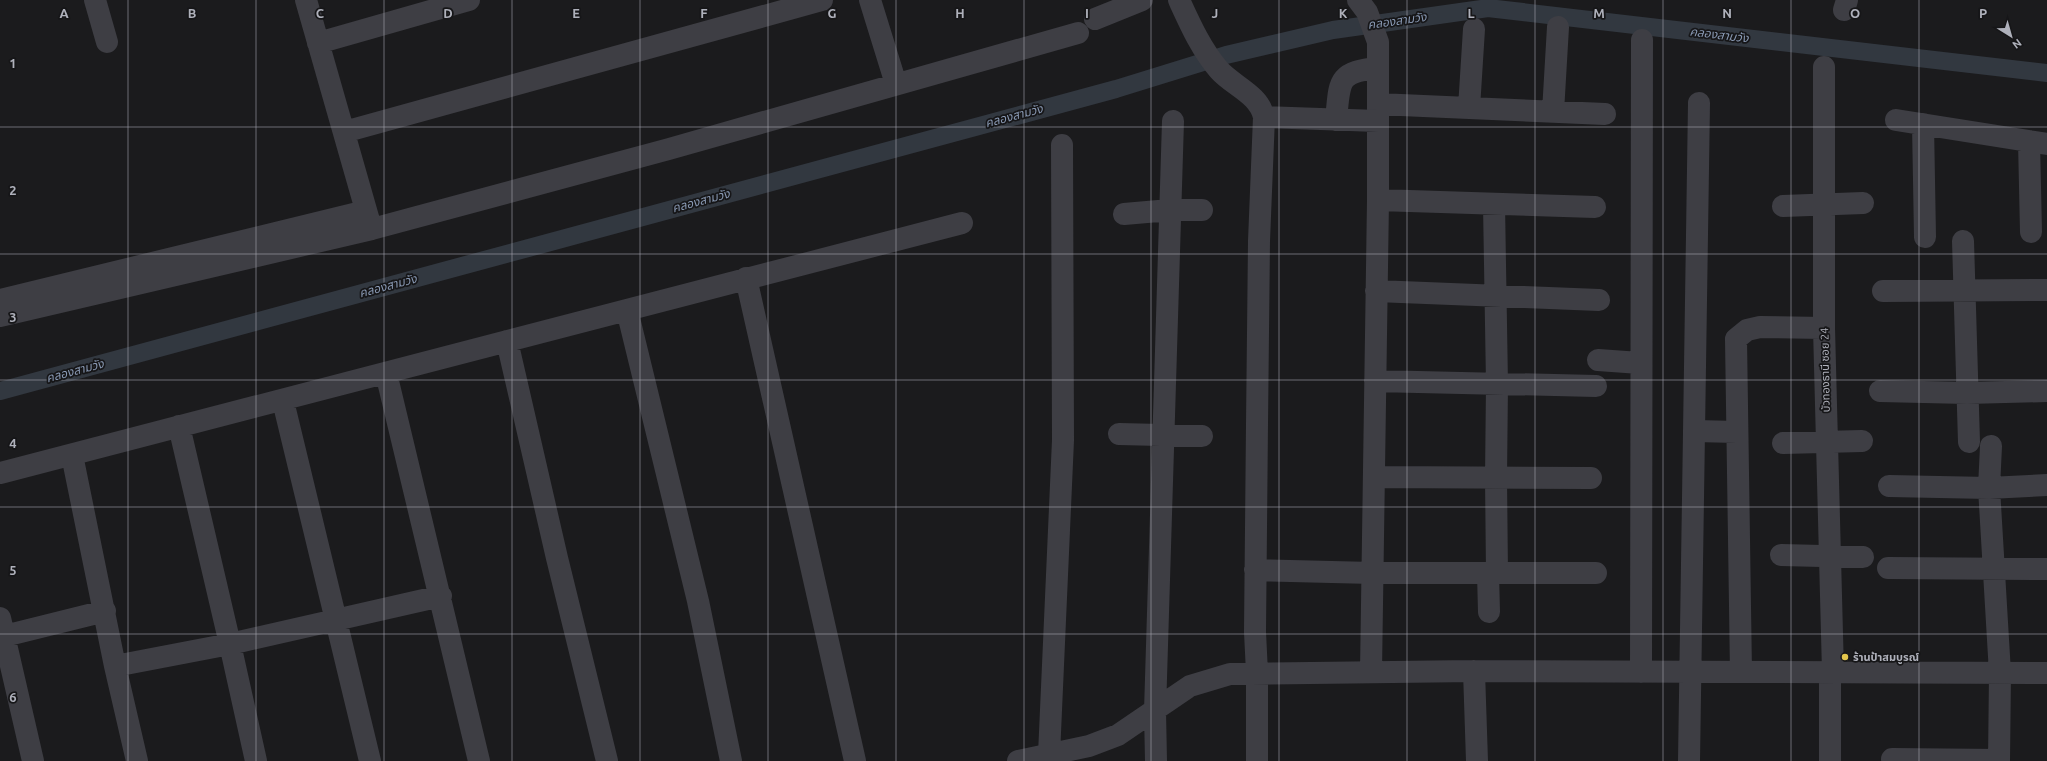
<svg xmlns="http://www.w3.org/2000/svg" width="2047" height="761" font-family="Ubuntu,'Noto Sans Thai',sans-serif">
	<rect width="100%" height="100%" fill="#1b1b1d"/>
	<g fill="none" stroke-linecap="round" stroke-linejoin="round">
		<path stroke="#323840" stroke-width="18" d="M0,391l1116,-302 110,-34 107,-25 155,-22 559,65"/>
		<path stroke="#3e3e44" stroke-width="22" d="M95,0l12,42
			M306,0l64,224
			M870,0l26,84
			M1179,0c11,24 22,49 40,70 14,16 40,24 45,47l-5,124 -2,183 -2,208 2,41v88
			M1358,0l9,12 11,30v158l-7,472
			M1844,10l3,-10
			M1095,19l47,-19
			M318,43l151,-43
			M1824,67v261l9,344
			M1378,104l227,10
			M1469,108l5,-79
			M1553,112l5,-85
			M1264,117l114,4
			M1336,120c4,-38 0,-48 42,-52
			M1896,120l151,24
			M1923,124l2,113
			M344,132l478,-132
			M2029,141l2,91
			M1378,200l217,7
			M1494,204l3,180 -1,94 1,95
			M1783,206l80,-3
			M1124,214l46,-4h32
			M1963,241l6,201
			M746,278l109,483
			M1376,291l223,9
			M1883,291l164,-1
			M0,300l366,-89
			M627,310l71,291 33,160
			M0,316l372,-87 297,-80 409,-116
			M507,341l50,217 50,203
			M1598,360l42,3
			M386,373l93,388
			M1375,381l221,5
			M1880,391l87,2 80,-2
			M283,401l87,360
			M179,426l51,218 26,117
			M1695,431l42,1
			M1119,434l83,2
			M1783,443l79,-2
			M1991,446l-2,42 11,185 -1,88
			M72,455l43,211 22,95
			M0,473l962,-250
			M1374,477l217,1
			M1889,486l100,2 58,-3
			M1781,555l82,2
			M1888,568l159,1
			M1255,570l118,3h223
			M1488,573l1,39
			M0,618l33,143
			M0,637l105,-26
			M115,666l115,-22 211,-48
			M1474,671l3,90
			M1641,672l1,-632
			M1741,672l-5,-333 11,-9 13,-3 64,1
			M1830,672v89
			M1049,755l14,-315 -1,-295
			M1892,759l107,1
			M1018,761l71,-15 29,-11 72,-49 40,-12 244,-3 573,2
			M1156,761l-1,-50 18,-590
			M1689,761l10,-658"/>
	</g>
	<path fill="none" stroke="#afb1bb" stroke-width="1" stroke-opacity="0.55" d="M128,0v761M256,0v761M384,0v761M512,0v761M640,0v761M768,0v761M896,0v761M1024,0v761M1151,0v761M1279,0v761M1407,0v761M1535,0v761M1663,0v761M1791,0v761M1919,0v761M0,127h2047M0,254h2047M0,380h2047M0,507h2047M0,634h2047"/>
	<circle fill="#e4c64c" stroke="#161618" stroke-width="1.5" cx="1845" cy="657" r="4"/>
	<g text-anchor="middle" stroke-width="3.5" stroke-linejoin="round" paint-order="stroke">
		<g font-size="11" fill="#afb1bb" stroke="#161618">
			<text transform="translate(1825 370) rotate(-91)" y="4">บัวทองธานี ซอย 24</text>
		</g>
		<g font-size="11" font-weight="bold" fill="#afb1bb" stroke="#161618" text-anchor="start">
			<text x="1853" y="661">ร้านป้าสมบูรณ์</text>
		</g>
		<g font-size="12" font-style="italic" fill="#8999b3" stroke="#161618">
			<text transform="translate(1397 21) rotate(-8)" y="4">คลองสามวัง</text>
			<text transform="translate(1719 35) rotate(7)" y="4">คลองสามวัง</text>
			<text transform="translate(1014 116) rotate(-15)" y="4">คลองสามวัง</text>
			<text transform="translate(701 201) rotate(-15)" y="4">คลองสามวัง</text>
			<text transform="translate(388 286) rotate(-15)" y="4">คลองสามวัง</text>
			<text transform="translate(75 371) rotate(-15)" y="4">คลองสามวัง</text>
		</g>
	</g>
	<g font-size="13" text-anchor="middle" font-weight="bold" fill="#afb1bb" stroke="#161618" stroke-width="3.5" stroke-linejoin="round" paint-order="stroke">
		<text x="64" y="18">A</text>
		<text x="192" y="18">B</text>
		<text x="320" y="18">C</text>
		<text x="448" y="18">D</text>
		<text x="576" y="18">E</text>
		<text x="704" y="18">F</text>
		<text x="832" y="18">G</text>
		<text x="960" y="18">H</text>
		<text x="1087" y="18">I</text>
		<text x="1215" y="18">J</text>
		<text x="1343" y="18">K</text>
		<text x="1471" y="18">L</text>
		<text x="1599" y="18">M</text>
		<text x="1727" y="18">N</text>
		<text x="1855" y="18">O</text>
		<text x="1983" y="18">P</text>
		<text x="13" y="68">1</text>
		<text x="13" y="195">2</text>
		<text x="13" y="322">3</text>
		<text x="13" y="448">4</text>
		<text x="13" y="575">5</text>
		<text x="13" y="702">6</text>
	</g>
	<g transform="translate(2011 36) rotate(143)" stroke="#161618" stroke-width="3" paint-order="stroke">
	<path d="M0-3L7 15L0 10L-7 15Z" fill="#afb1bb"/>
	<text y="-6" font-size="11" font-weight="bold" text-anchor="middle" fill="#afb1bb">N</text>
	</g>
</svg>
